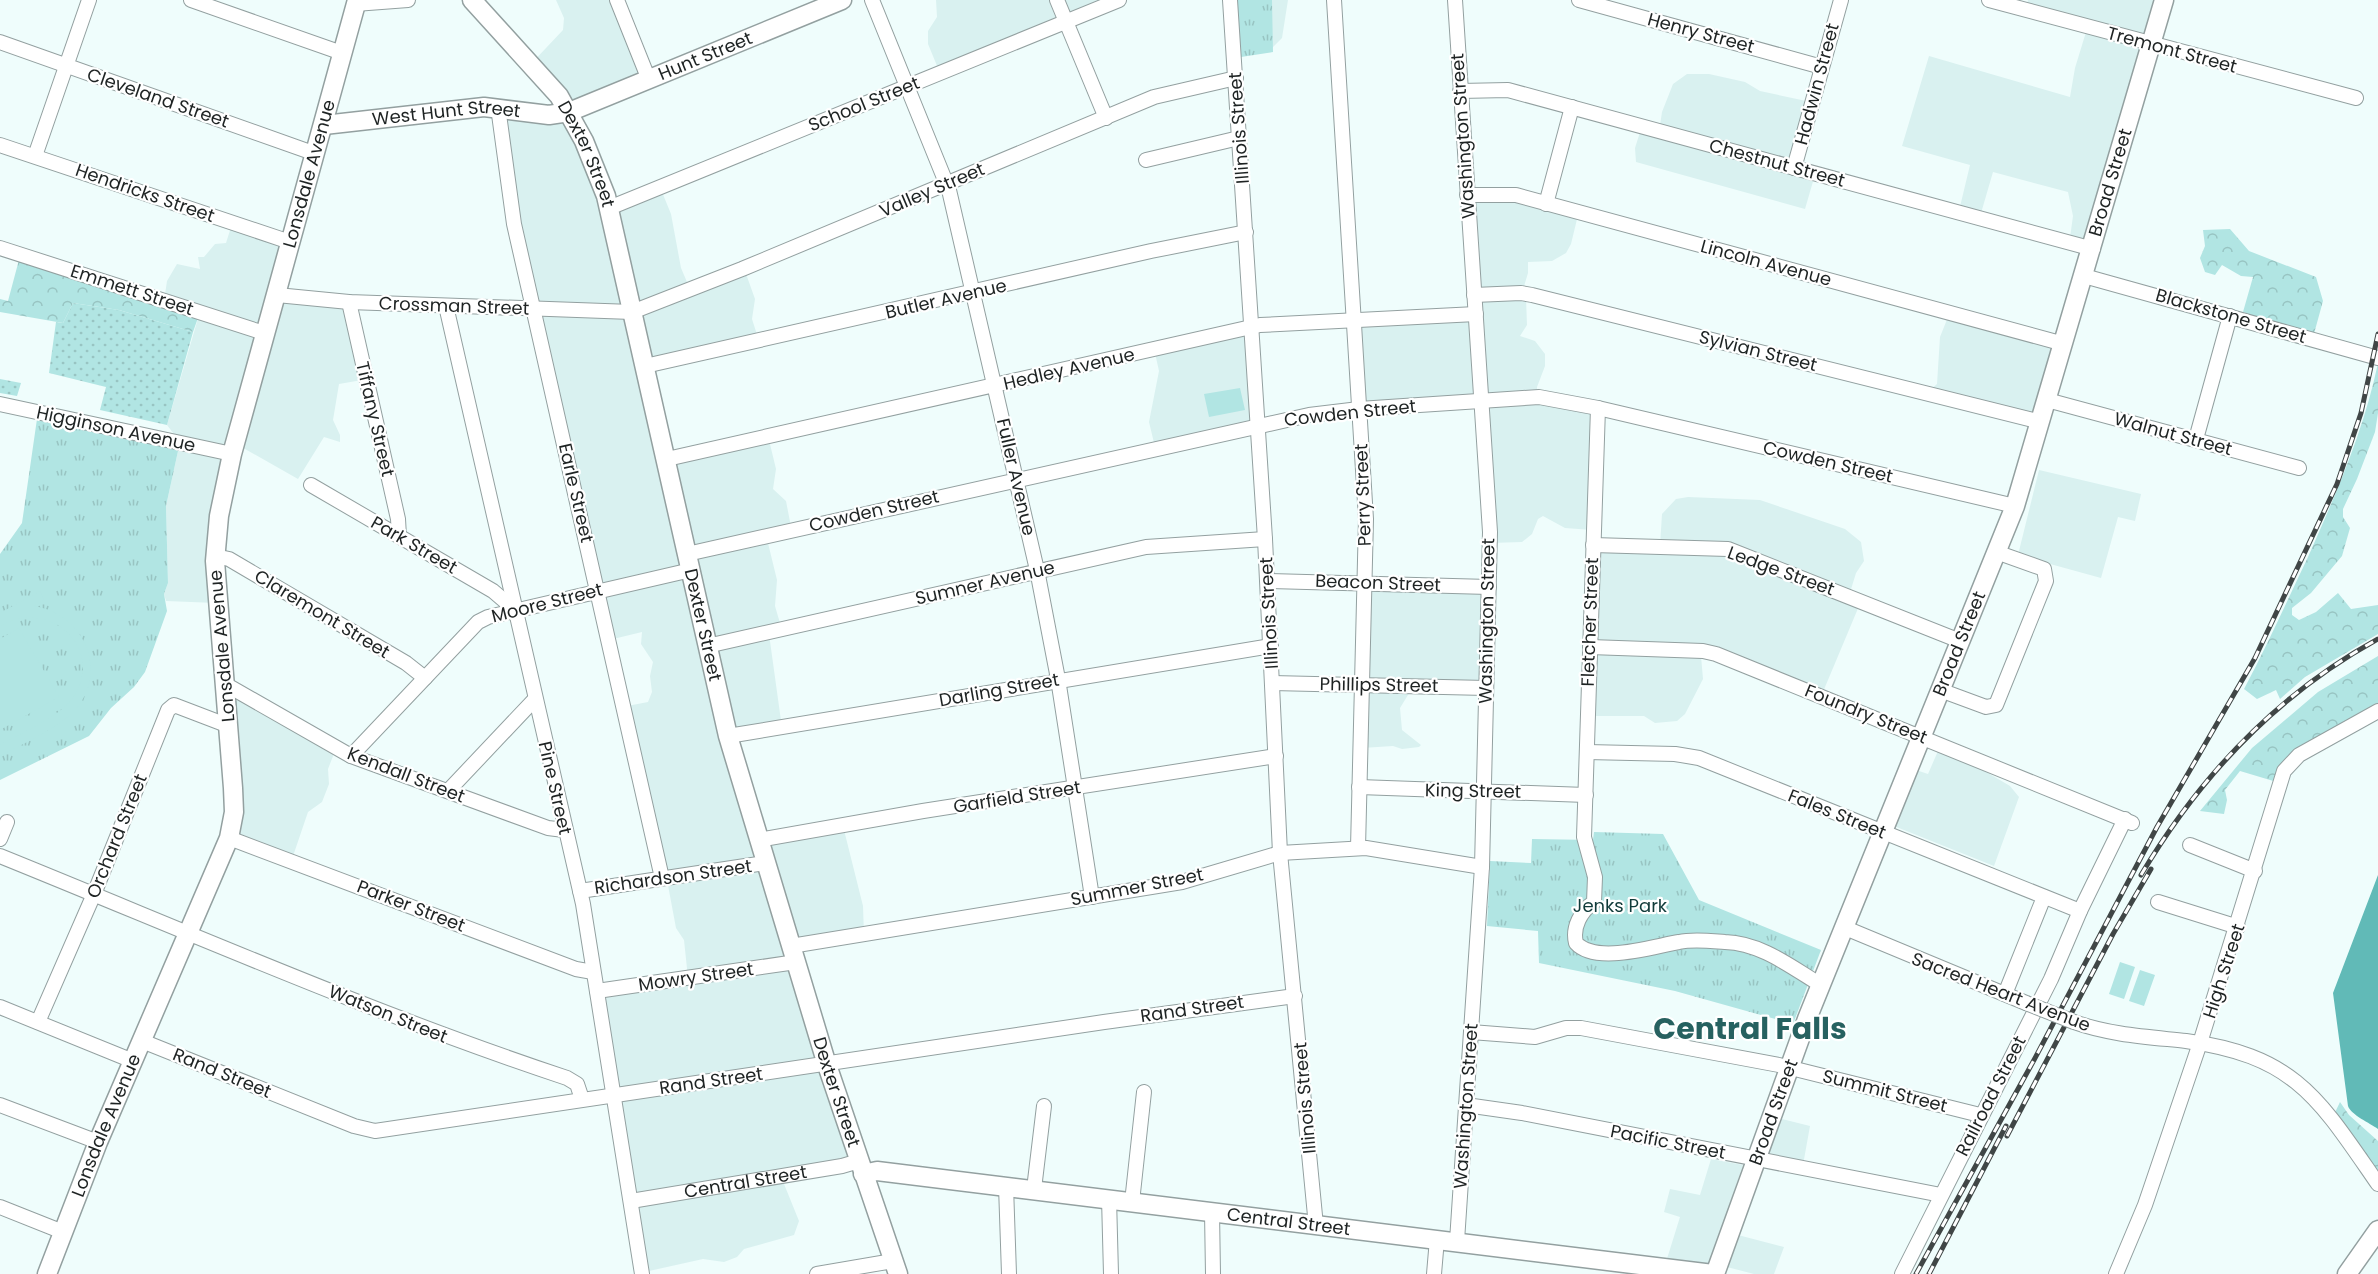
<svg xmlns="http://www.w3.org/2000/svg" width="2378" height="1274" font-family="Poppins,sans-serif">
	<defs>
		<pattern id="grass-dots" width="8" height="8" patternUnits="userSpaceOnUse" patternTransform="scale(1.5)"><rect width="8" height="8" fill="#b1e5e3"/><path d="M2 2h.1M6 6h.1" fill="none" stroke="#98c4c2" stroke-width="1.8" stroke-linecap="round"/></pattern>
		<pattern id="forest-crowns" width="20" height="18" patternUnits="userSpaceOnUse" patternTransform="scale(1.5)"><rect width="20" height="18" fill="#b1e5e3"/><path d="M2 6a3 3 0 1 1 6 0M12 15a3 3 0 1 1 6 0" fill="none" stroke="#98c4c2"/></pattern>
		<pattern id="park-tufts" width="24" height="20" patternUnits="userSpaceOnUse" patternTransform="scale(1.5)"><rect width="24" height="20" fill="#b1e5e3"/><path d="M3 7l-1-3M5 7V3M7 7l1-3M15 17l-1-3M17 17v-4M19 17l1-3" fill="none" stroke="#98c4c2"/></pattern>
	</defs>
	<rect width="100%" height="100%" fill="#effdfc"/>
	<path fill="#d9f1f0" d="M556,0h55l35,83 -79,30 40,99 55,-20 9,22 10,54 9,21 55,-18 10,28 -3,20 7,22 -111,27 14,92 107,-20 7,29 -3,20 13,12 6,31 -25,7 10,41 -2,26 7,24 -13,4 13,94 -51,10 26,106 87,-14 19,76 1,29 -73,13 65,217 -74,14 17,42 -5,14 -50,14 -7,8 -13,5 -21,-3 -63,14 -45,-276 93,-19 -4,-38 -8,-12 -9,-48 -45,-173 26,-5 4,-10 -2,-16 3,-14 -12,-18 1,-12 -33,8 -114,-531 65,4 -31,-47 34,-36 1,-12z
		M936,0h185l-181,73 -12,-29v-13l9,-14z
		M1228,0h60l-6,38 -10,10 -39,1z
		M2028,0h136l-73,251 -22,-6 4,-29 -5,-24 -75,-20 -14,48 -21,-5 12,-50 -68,-19 27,-90 141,41 5,-29 11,-36 -62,-18z
		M1687,74h22l36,8 15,9 51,11 -17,66 20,10 -9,31 -169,-47 -1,-14 6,-19 18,3 3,-20 11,-28z
		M1495,195l83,20 -7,29 -5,9 -14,8 -24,1v11l-6,20 4,5 1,27 -7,11 15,5 10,13v12l-8,21v12l56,11 -1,120 -27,-2 -22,-12 -5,3 -6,15 -10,8 -32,1 -8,-139 -118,6 -12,-88 123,-5 -7,-119z
		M232,224l58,19 -14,51 72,8 14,78 -23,4 -6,36 7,15v7l-16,-5 -26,42 -60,-34 -22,158 -50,-2 -2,-7 4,-11 -2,-77 14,-64 -13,-17 32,-110 -35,-14 3,-20 10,-17 23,5 -2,-12h6l11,-13 11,-1z
		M1948,317l113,32 -21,74 -116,-28 13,-11 3,-47z
		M1248,330l7,99 -100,18 -6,-25 10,-51 -4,-18z
		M2039,470l102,24 -6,27 -17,-4 -17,61 -83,-23z
		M1688,497l72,3 85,29 16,13 3,19 -8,12 -8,26 11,7 -39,93 -103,-40 -16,-3 2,23 -18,35 -8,7 -22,2 -11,-7h-54l4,-169 66,-1 2,-32 14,-15z
		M1364,587l124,4 -3,100 -74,-1 -11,18 2,22 19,15 -2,2 -17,2 -9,-3 -31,2z
		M226,685l109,66 -7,18 1,15 -7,18 -14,10 -17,50 -58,-20z
		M1938,751l38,15 34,20 9,11 -25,69 -100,-40 22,-56 12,4z
		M1778,1118l32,8 -7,39 -38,-8z
		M1711,1159l32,6 -35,102 -42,-5 14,-45 -16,-5 6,-23 30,6z
		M1738,1235l46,12 -10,27h-20l-27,-7z"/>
	<path fill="url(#grass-dots)" d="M73,303l46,7 74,22 -26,93 -67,-15 6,-23 -57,-14 7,-51 7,1z
		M0,379l21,4 -4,13 -17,-3z"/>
	<path fill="url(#forest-crowns)" d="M2230,229l19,22 67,26 7,24 -11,40 -66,-18v-10l-3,-1 10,-35 -12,-1 -19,-11 -7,10 -10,-3 -5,-14 5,-12 -2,-16z
		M20,256l179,59 -6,17 -74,-22 -46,-7 -10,20 -63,-11v-13l8,2z
		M2378,363v50l-3,19 -18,47 -14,30v8l7,11 -8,28 -31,37 -19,15v7l7,5 17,-8 22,-19 13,16 27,-4v29l-73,43 -25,22 -4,-9 -19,9 -13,-10c23,-43 43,-88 64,-132 28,-63 56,-127 70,-194z
		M2378,656v57l-79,47 -19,23 -40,-12 -15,19 2,10 -3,14 -24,-3 52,-63 66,-56z
		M2340,1102l9,13 29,26v46l-49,-62z"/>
	<path fill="url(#park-tufts)" d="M1237,0h35l1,52 -32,5z
		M38,412l142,30 -14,64 2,77 -4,11 3,17 -22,61 -11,15 -23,21 -22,28 -89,44v-226l22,-31z
		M1594,832l69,2 36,66 122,50 -28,74 -118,-33 -136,-28 -1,-32 -51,-5 3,-65 41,2 1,-24 61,1z"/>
	<path fill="#b1e5e3" d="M1240,388l5,22 -36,7 -5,-23z
		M40,591l4,9 -10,6c49,7 76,65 41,104 -16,18 -53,34 -75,46v-11c24,-14 61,-27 76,-52 26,-47 -26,-95 -76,-67v-13z
		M19,628l40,69 -59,33v-91z
		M2120,962l15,5 -11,32 -15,-5z
		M2140,970l15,5 -11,31 -15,-5z"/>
	<path fill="#61bab7" d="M2378,875v254c-8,-6 -27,-14 -30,-23l-15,-113z"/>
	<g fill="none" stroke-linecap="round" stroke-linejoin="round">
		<g stroke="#93a0a0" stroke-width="16">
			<g id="minor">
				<path d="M191,0l151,53"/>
				<path d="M617,0l32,80"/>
				<path d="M872,0l77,190 88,380 21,109 34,218"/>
				<path d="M1057,0l49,118"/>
				<path d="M1230,0l35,539 15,314 36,373"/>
				<path d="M1334,0l32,519 -8,329"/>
				<path d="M1455,0l35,532 -8,335 -25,374"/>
				<path d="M1579,0l243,67"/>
				<path d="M1989,0l367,98"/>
				<path d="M355,4l53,-4"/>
				<path d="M0,42l316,112"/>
				<path d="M1460,91l48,-1 585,159"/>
				<path d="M498,107l16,117 148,654"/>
				<path d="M0,145l290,97"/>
				<path d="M35,156l54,-156"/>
				<path d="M1146,160l93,-22"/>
				<path d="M1794,168l47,-168"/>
				<path d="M1467,195h49l548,149"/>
				<path d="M1546,204l26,-97"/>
				<path d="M609,208l510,-208"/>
				<path d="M0,248l264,85"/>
				<path d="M2084,276l294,82"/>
				<path d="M277,295l72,7 283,10 110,-43 412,-172 82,-19"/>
				<path d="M1474,295l47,-2 11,2 509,127"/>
				<path d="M349,302l49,217 1,17"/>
				<path d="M446,306l137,598 59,370"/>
				<path d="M645,366l506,-115 95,-19"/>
				<path d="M2047,400l252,68"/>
				<path d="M0,404l232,50"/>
				<path d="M1598,408l-14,429 11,40 -1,25c-13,9 -22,25 -18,41 20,22 78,3 103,-1 14,-3 31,-1 46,0 36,1 66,25 96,43"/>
				<path d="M2196,439l34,-123"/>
				<path d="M667,459l593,-134 216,-11"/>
				<path d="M311,485l182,106 21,18"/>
				<path d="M1593,545l135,4 232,92"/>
				<path d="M687,554l622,-139 50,-6 180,-12 59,11 417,98"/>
				<path d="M215,556l14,3 177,104 19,15"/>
				<path d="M1268,581l221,6"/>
				<path d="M707,646l439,-99 119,-8"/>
				<path d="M1590,647l113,4 13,3 416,169"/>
				<path d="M1272,683l214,5"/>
				<path d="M225,684l126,72 197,72 16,2"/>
				<path d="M1940,690l46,17 10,-2 50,-124 -2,-12 -48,-17"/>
				<path d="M728,736l543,-90"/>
				<path d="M1587,752l88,2 24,4 381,153"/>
				<path d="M351,756l127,-134 10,-5 203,-47"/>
				<path d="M1359,787l227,8"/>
				<path d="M448,791l87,-92"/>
				<path d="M229,838l347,131 17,3"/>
				<path d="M0,839l7,-17"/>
				<path d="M758,840l165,-29 353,-55"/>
				<path d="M2190,845l65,26"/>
				<path d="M0,856c188,76 374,158 567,222l10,6 5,15"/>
				<path d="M580,891l185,-28"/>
				<path d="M2158,902l80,25"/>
				<path d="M1843,927l183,76"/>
				<path d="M791,946l391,-64 98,-29 86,-5 116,19"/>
				<path d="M597,991l199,-29"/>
				<path d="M2005,994l39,-97"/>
				<path d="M0,1007l133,54"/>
				<path d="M38,1022l56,-128 74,-184 6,-5 55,21"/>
				<path d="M2074,1022c36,13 75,15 112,19 110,15 133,58 192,143"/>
				<path d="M1471,1032l64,5 31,-9h15l198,37 201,50"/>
				<path d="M142,1041l212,85 21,5 729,-109 191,-26"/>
				<path d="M0,1105l98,37"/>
				<path d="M1466,1105l56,8 419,82"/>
				<path d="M1006,1186l3,88"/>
				<path d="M1034,1189l10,-83"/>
				<path d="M1109,1198l2,76"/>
				<path id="s1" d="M631,1201l211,-35 17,-5"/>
				<path d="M1132,1202l12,-110"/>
				<path d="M0,1207l63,25"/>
				<path d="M1212,1212l1,62"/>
				<path d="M817,1274l76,-13"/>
				<path d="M1434,1274l3,-35"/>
				<path d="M1902,1274l149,-295 29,-68 45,-92"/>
				<path d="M2116,1274l29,-69 55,-162 84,-272 15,-16 79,-44"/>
			</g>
		</g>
		<g stroke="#93a0a0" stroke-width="21">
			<g id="major">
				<path id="s2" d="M472,0l87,96 25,45 22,55 122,540 99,329 71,209"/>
				<path id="s3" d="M324,125l160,-18 65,8 20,-3 273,-112"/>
				<path id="s4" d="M863,1174l14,-3 836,103"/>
				<path id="s5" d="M47,1274l51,-132 131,-304 5,-26 -1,-24 -18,-227 4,-45 13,-62 125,-454"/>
				<path id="s6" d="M1715,1274l92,-255 208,-513 149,-506"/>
				<path d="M2347,1274l31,-44"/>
			</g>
		</g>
		<use href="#minor" stroke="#fff" stroke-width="14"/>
		<use href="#major" stroke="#fff" stroke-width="18"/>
		<g stroke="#404646" stroke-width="5">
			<path id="rail" d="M2141,875c59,-99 135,-180 237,-236
				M2007,1136l106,-202 38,-65
				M1916,1274l118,-214 123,-233 98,-169 82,-174 24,-71 17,-79
				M1929,1274l77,-148"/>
		</g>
		<use href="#rail" stroke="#fff" stroke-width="3" stroke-dasharray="9" stroke-linecap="butt"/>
		<g stroke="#93a0a0" stroke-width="16" stroke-linecap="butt">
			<path id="minor-bridge" d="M2026,1003l48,19"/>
		</g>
		<use href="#minor-bridge" stroke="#fff" stroke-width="14"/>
	</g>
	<g text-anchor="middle" stroke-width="4.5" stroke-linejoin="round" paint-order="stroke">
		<g font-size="18" fill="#1e2323" stroke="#fff">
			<text transform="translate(1701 33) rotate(15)" y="6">Henry Street</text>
			<text transform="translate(2172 50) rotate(15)" y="6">Tremont Street</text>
			<text dy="6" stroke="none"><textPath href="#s3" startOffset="394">Hunt Street</textPath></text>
			<text transform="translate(1817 84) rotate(-75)" y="6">Hadwin Street</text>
			<text transform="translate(158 98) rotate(19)" y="6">Cleveland Street</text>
			<text transform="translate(864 104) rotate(-22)" y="6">School Street</text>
			<text dy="6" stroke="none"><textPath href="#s3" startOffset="123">West Hunt Street</textPath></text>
			<text transform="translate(1239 128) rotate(-94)" y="6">Illinois Street</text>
			<text transform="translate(1463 136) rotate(-94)" y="6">Washington Street</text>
			<text dy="6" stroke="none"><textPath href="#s2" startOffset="194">Dexter Street</textPath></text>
			<text transform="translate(1777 163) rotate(15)" y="6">Chestnut Street</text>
			<text dy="6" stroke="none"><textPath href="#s5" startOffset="1150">Lonsdale Avenue</textPath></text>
			<text dy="6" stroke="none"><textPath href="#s6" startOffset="1162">Broad Street</textPath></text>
			<text transform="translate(932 190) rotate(-23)" y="6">Valley Street</text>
			<text transform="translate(145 193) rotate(19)" y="6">Hendricks Street</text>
			<text transform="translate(1766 263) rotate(15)" y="6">Lincoln Avenue</text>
			<text transform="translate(132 290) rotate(18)" y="6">Emmett Street</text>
			<text transform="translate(946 299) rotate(-13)" y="6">Butler Avenue</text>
			<text transform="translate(454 306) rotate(2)" y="6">Crossman Street</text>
			<text transform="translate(2231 316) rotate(16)" y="6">Blackstone Street</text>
			<text transform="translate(1758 351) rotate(14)" y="6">Sylvian Street</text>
			<text transform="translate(1069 369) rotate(-13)" y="6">Hedley Avenue</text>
			<text transform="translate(1350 413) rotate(-6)" y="6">Cowden Street</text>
			<text transform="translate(375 419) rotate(77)" y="6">Tiffany Street</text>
			<text transform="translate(116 429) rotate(12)" y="6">Higginson Avenue</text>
			<text transform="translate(2173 434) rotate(15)" y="6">Walnut Street</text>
			<text transform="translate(1828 462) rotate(13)" y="6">Cowden Street</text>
			<text transform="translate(1016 477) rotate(77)" y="6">Fuller Avenue</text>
			<text transform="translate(576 493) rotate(77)" y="6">Earle Street</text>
			<text transform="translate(1363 495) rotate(-92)" y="6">Perry Street</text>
			<text transform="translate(874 511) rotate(-13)" y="6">Cowden Street</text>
			<text transform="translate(414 545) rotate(30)" y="6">Park Street</text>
			<text transform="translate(1781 571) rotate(20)" y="6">Ledge Street</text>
			<text transform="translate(985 583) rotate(-13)" y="6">Sumner Avenue</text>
			<text transform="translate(1378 583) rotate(2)" y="6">Beacon Street</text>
			<text transform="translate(547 603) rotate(-14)" y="6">Moore Street</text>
			<text transform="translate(1269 613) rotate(-93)" y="6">Illinois Street</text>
			<text transform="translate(322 614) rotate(31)" y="6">Claremont Street</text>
			<text transform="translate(1487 621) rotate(-89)" y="6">Washington Street</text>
			<text transform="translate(1590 622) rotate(-88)" y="6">Fletcher Street</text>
			<text dy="6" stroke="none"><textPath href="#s2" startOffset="680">Dexter Street</textPath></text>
			<text dy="6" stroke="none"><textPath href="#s6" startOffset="676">Broad Street</textPath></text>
			<text transform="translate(222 646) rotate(-95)" y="6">Lonsdale Avenue</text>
			<text transform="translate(1379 685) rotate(1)" y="6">Phillips Street</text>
			<text transform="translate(999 690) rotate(-10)" y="6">Darling Street</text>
			<text transform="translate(1866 714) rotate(22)" y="6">Foundry Street</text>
			<text transform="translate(406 775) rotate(21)" y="6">Kendall Street</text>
			<text transform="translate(555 788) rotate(77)" y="6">Pine Street</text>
			<text transform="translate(1473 791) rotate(1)" y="6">King Street</text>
			<text transform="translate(1017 797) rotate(-9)" y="6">Garfield Street</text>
			<text transform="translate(1837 814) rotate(22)" y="6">Fales Street</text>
			<text transform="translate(117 836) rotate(-68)" y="6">Orchard Street</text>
			<text transform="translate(673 877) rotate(-8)" y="6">Richardson Street</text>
			<text transform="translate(1137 887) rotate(-11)" y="6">Summer Street</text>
			<text transform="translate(411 906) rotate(21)" y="6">Parker Street</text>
			<text transform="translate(2224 971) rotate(-72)" y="6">High Street</text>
			<text transform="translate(696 977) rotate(-8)" y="6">Mowry Street</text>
			<text transform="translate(2001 992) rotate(21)" y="6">Sacred Heart Avenue</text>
			<text transform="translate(1192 1009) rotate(-8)" y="6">Rand Street</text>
			<text transform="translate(388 1014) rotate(22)" y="6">Watson Street</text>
			<text transform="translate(222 1073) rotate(22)" y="6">Rand Street</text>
			<text transform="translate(711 1081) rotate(-8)" y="6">Rand Street</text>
			<text dy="6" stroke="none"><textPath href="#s2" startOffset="1166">Dexter Street</textPath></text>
			<text transform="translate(1885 1091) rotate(14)" y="6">Summit Street</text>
			<text transform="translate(1991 1096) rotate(-63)" y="6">Railroad Street</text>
			<text transform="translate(1305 1098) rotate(-95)" y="6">Illinois Street</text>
			<text transform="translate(1466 1106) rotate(-86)" y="6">Washington Street</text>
			<text dy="6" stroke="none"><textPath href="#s6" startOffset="172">Broad Street</textPath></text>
			<text dy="6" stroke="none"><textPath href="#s5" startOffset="160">Lonsdale Avenue</textPath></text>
			<text transform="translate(1668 1142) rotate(11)" y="6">Pacific Street</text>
			<text dy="6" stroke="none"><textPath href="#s1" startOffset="116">Central Street</textPath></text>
			<text dy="6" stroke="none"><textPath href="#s4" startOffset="429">Central Street</textPath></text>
		</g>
		<g font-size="18" fill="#103b3a" stroke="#fff">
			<text x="1620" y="912">Jenks Park</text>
		</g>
		<g font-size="30" font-weight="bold" fill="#276160" stroke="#fff">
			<text x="1750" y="1039">Central Falls</text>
		</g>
	</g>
</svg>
